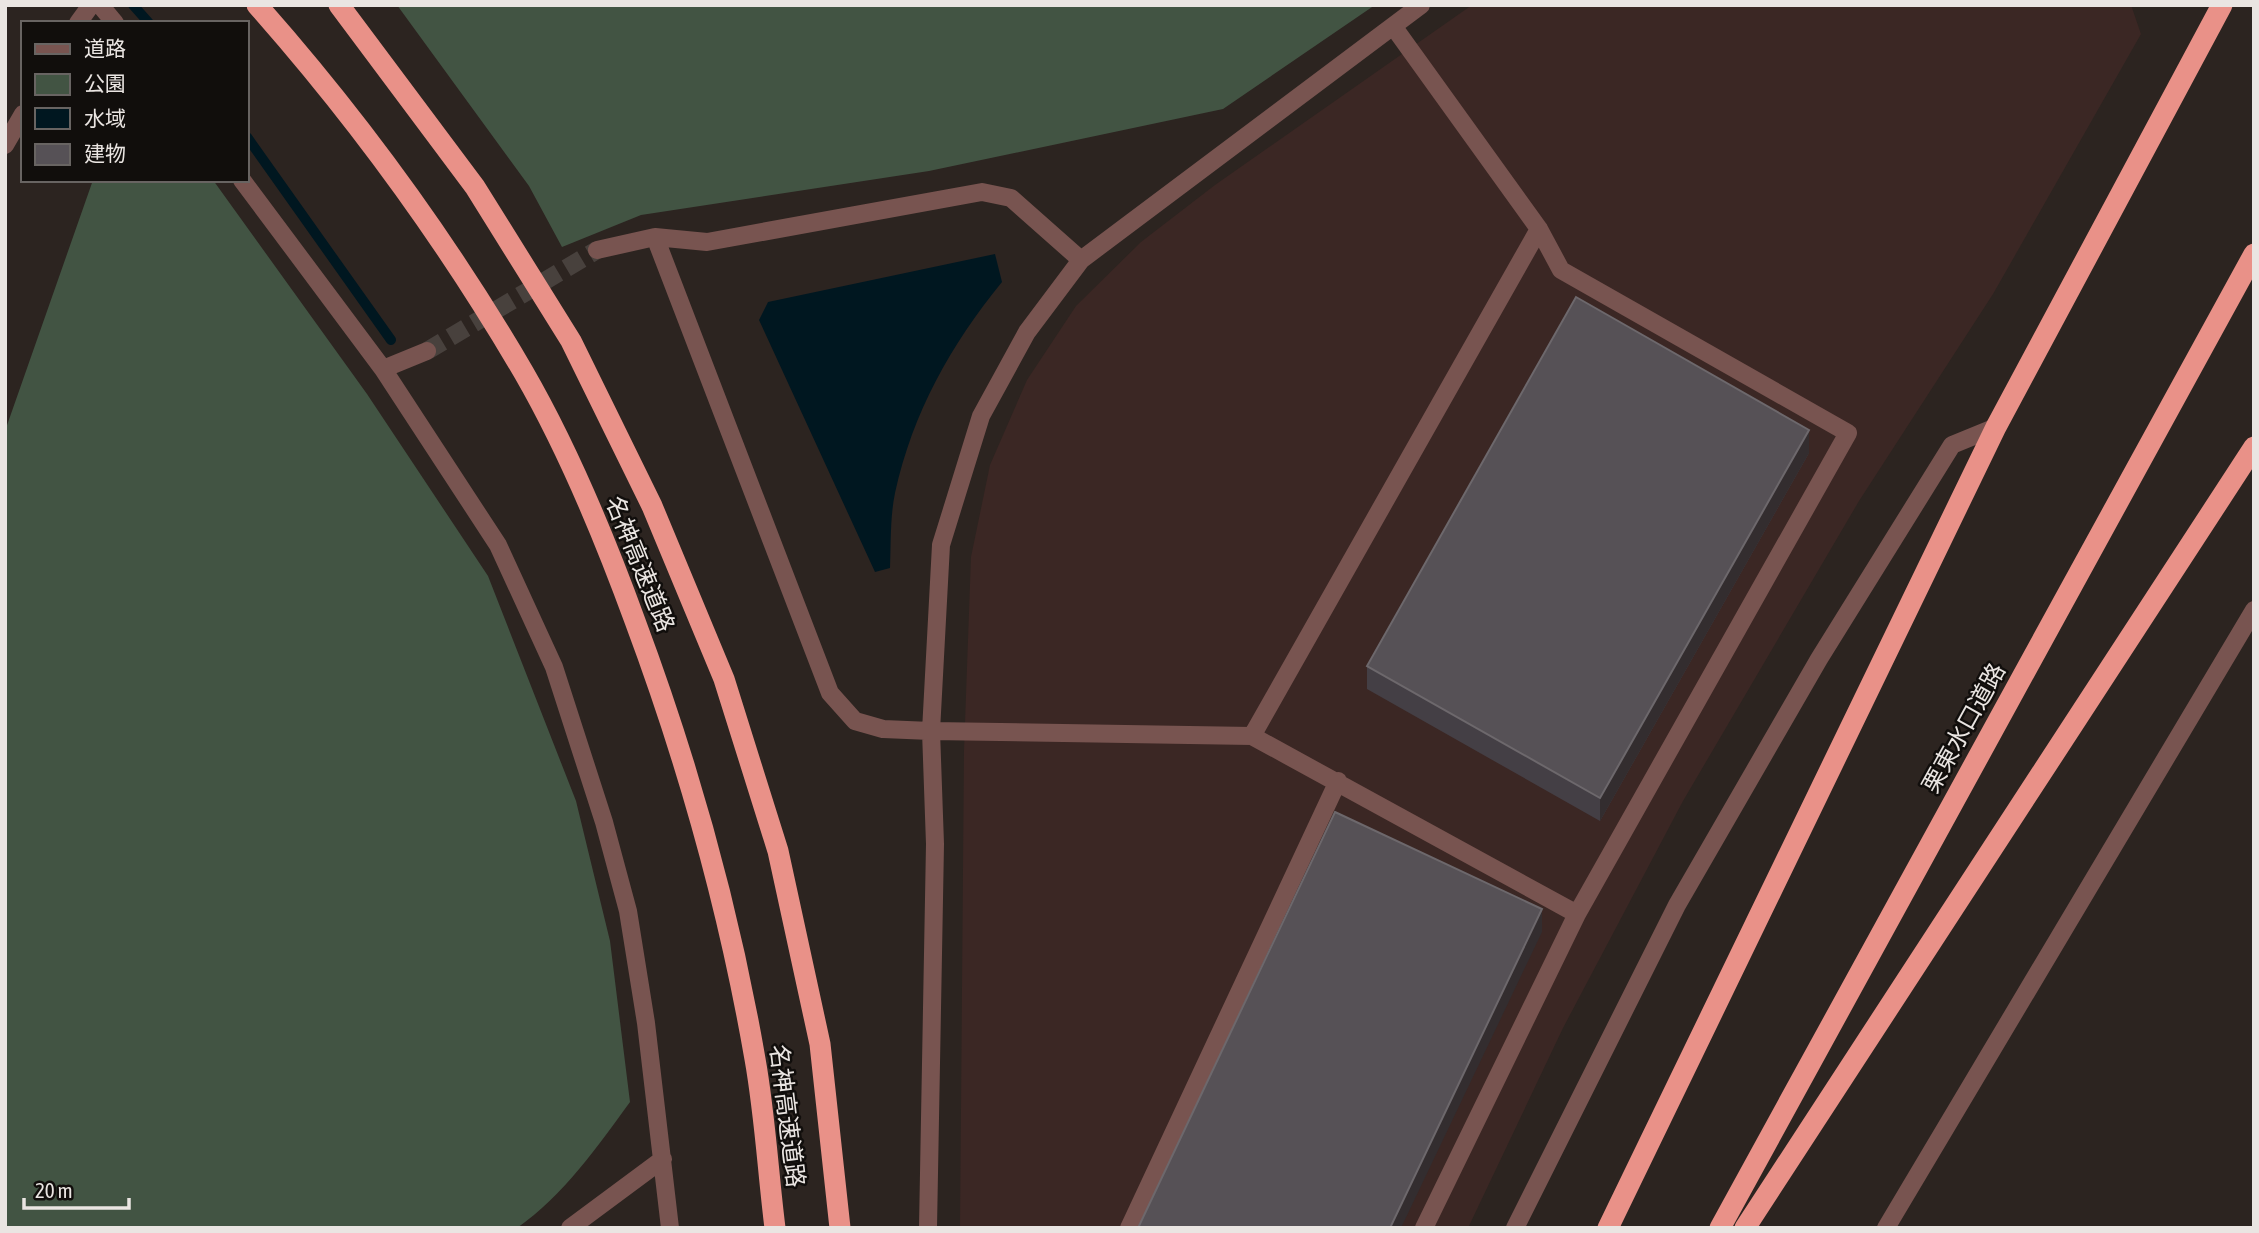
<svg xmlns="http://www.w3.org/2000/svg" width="2259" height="1233" font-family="'Asap Condensed','Noto Sans JP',sans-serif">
	<rect width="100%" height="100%" fill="#2c2420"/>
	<path fill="#3b2724" d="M1472,5h659l10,29 -148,260 -134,207 -176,300 -120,227 -95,200h-508l4,-478 7,-193 19,-92 37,-85 49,-74 65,-64 74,-57z"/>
	<path fill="#425443" d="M397,5h978l-152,104 -294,62 -288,44 -79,32 -33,-61z
		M93,180h120l154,214 121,182 88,225 34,140 20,161c-32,44 -67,94 -113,126h-512v-797z"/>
	<path fill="#001720" d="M995,254l7,28c-52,64 -89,130 -107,211 -5,24 -4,51 -5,75l-15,4 -116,-252 9,-18z"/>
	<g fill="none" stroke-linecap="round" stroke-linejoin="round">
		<path stroke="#001720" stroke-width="10" d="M133,5l16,18
			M247,137l144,203"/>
		<path stroke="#48413d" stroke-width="18" stroke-dasharray="18 9" stroke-linecap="butt" d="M427,351l170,-101"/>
		<path stroke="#785450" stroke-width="18" d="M100,5l15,18
			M78,23l13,-18
			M1393,26l146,203 22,41 287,163 -271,481 -153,314
			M5,145l18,-31
			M242,180l141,189 115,176 56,122 50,155 24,89 18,112 24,205
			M655,237l52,5 275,-50 29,6 70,62
			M597,250l58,-13 175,456 25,28 28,8 48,2 321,5 325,178
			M383,369l44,-18
			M1252,736l287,-507
			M570,1228l93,-69
			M928,1228l7,-384 -4,-113 10,-186 40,-129 46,-84 54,-72 340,-255
			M1129,1228l209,-447
			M1515,1228l162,-323 142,-246 133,-214 44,-18
			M1886,1228l368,-618"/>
		<path stroke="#e99188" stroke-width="21" d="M257,5c100,113 191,238 267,368 45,78 80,163 111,248 53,142 94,288 120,438 10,56 13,113 20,169
			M339,5l136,182 96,154 81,165 72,173 54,172 42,193 20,184
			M1608,1228l388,-801 226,-422
			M1720,1228l534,-974
			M1745,1228l509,-781"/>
	</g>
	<path fill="#443f45" d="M23,115v23l-3,-2v-15z
		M1809,453l-209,368 -233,-132v-23z"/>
	<path fill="#332d2f" d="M1809,430v23l-209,368v-23z
		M1542,909v23l-141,296h-11z"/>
	<path fill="#565156" stroke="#6d686c" stroke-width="2" d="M1576,297l233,133 -209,368 -233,-132z
		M1335,812l207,97 -152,319h-252z"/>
	<g text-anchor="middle" stroke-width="5" stroke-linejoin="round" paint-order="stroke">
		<g font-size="24" fill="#eae5e2" stroke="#110e0c">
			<text transform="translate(640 564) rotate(68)" y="8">名神高速道路</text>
			<text transform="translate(1964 728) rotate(-61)" y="8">栗東水口道路</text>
			<text transform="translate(787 1116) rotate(83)" y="8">名神高速道路</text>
		</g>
	</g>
	<rect width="2259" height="1233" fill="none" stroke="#eae5e2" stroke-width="14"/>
	<rect x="21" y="21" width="228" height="161" fill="#110e0c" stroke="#686462" stroke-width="2"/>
	<rect x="35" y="44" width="35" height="10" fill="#785450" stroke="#686462" stroke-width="2"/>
	<text x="84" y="56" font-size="21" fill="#eae5e2">道路</text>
	<rect x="35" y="74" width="35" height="21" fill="#425443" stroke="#686462" stroke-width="2"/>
	<text x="84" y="91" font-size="21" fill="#eae5e2">公園</text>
	<rect x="35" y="108" width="35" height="21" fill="#001720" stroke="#686462" stroke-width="2"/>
	<text x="84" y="126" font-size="21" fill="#eae5e2">水域</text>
	<rect x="35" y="144" width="35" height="21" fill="#565156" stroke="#686462" stroke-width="2"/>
	<text x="84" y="161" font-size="21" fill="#eae5e2">建物</text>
	<path d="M24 1198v10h105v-10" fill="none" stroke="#eae5e2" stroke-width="3.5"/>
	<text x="35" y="1198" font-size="21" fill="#eae5e2" stroke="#110e0c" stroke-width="5" paint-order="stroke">20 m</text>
</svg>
